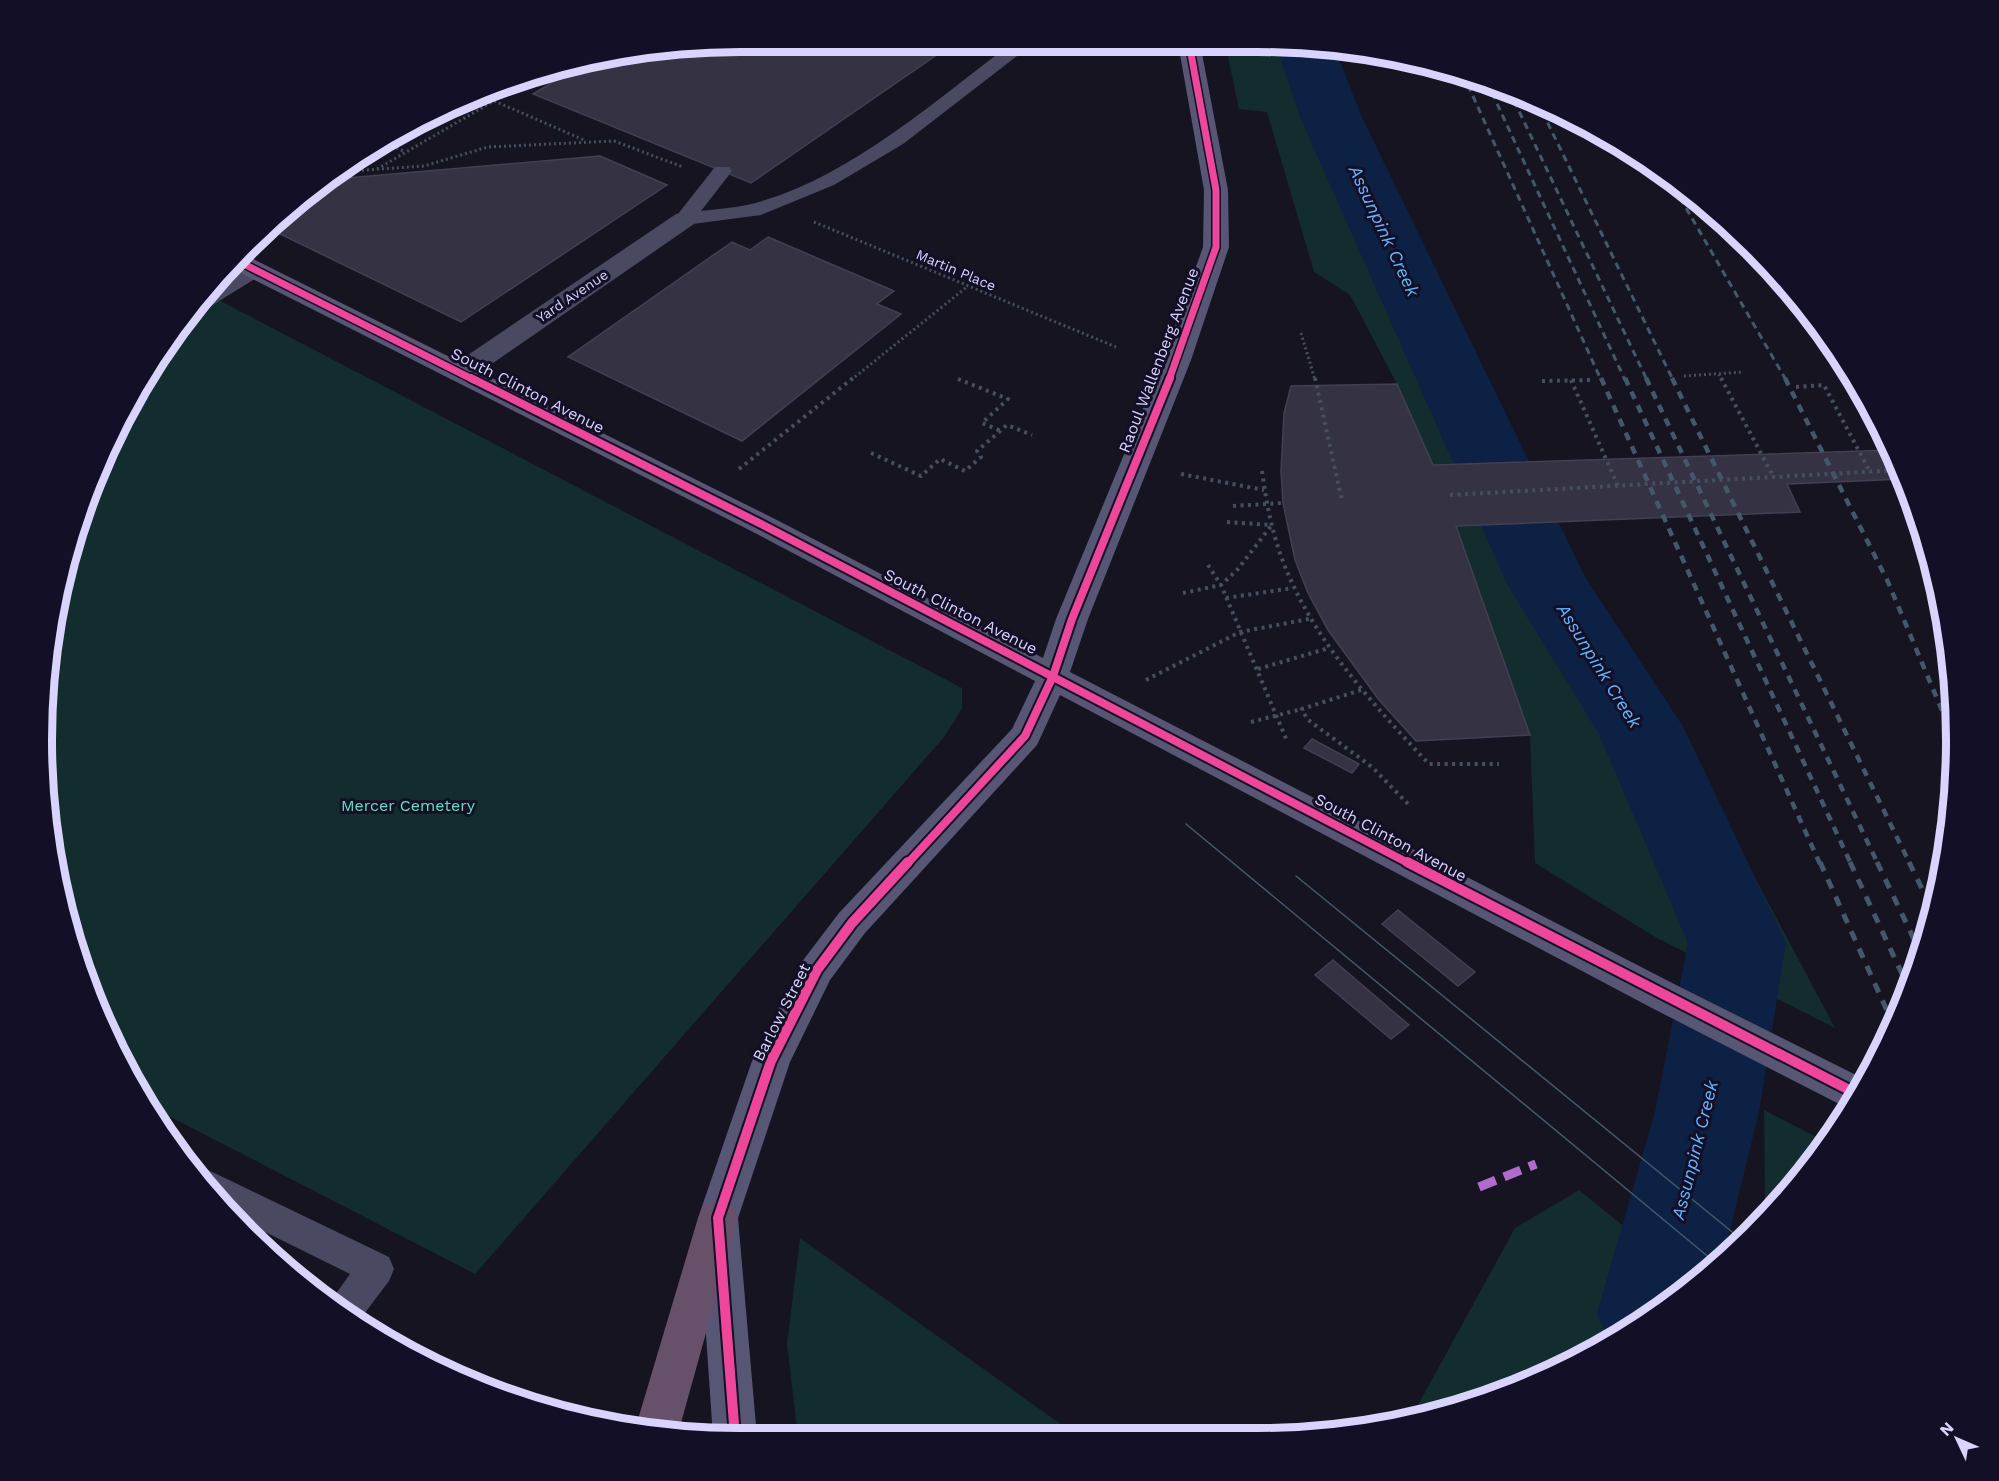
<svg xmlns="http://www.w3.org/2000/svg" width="1999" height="1481" font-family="'Work Sans',sans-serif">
	<rect width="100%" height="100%" fill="#161421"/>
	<path fill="#132c2d" d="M1225,43h79l22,4 38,106 159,309 -90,3 -36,-81 -47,-89 -36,-23 -47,-160 -28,-3z
		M209,295l753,393v21l-18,28 -469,537 -322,-166 -58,-101 -40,-130 -11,-90 11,-182 59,-174 88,-131z
		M1553,522l175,305 107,201 -178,-90 -122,-75 -5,-128 -74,-209z
		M1764,1110l62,32 -43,59 -11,11 -7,-6z
		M1579,1190l116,94 -12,11 -158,91 -113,30 103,-188z
		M800,1238l276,197 -278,2 -11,-93z"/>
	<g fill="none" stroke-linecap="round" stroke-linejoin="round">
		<path fill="#0d2144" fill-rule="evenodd" d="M1275,43h29l31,6 27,68 223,460 99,151 102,215 -27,169 -36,146 -40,37 -75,43 -11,-25 58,-201 33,-169 -89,-209 -92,-150 -207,-467z"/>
	</g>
	<path fill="#343243" stroke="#433f54" stroke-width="1.5" d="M740,42l214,1 -203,140 -218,-89 54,-32z
		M600,156l67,29 -206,137 -191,-93 54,-49z
		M768,237l126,54 -17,13 24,10 -159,127 -174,-84 164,-115 18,8z
		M1397,384l36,81 459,-15 11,29 -116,5 13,28 -344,14 74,209 -114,6 -37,-41 -51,-70 -20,-37 -13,-33 -12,-57 -2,-32 3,-58 7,-27z
		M1312,739l47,25 -7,9 -48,-25z
		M1398,910l77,62 -17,14 -76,-62z
		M1333,960l76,65 -18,14 -76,-64z"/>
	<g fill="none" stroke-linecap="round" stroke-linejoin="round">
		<path stroke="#44505f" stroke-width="3" stroke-dasharray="2 3" stroke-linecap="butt" d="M485,97l99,43
			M383,141l22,11
			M377,169l115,-67
			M337,172l87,-6 64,-19 126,-6 69,26
			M814,222l302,125
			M1301,333l14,47
			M1719,374l3,6
			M1684,376l60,-4
			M851,380l117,-94"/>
		<path stroke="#44505f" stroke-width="4" stroke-dasharray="3 4.5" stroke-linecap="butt" d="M1315,378l27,123
			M1721,378l53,100
			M958,379l50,20 -26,24 19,8
			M1571,380l47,106
			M1542,381l48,-1
			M1796,387l28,-2 46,87
			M871,453l50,23 19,-17 25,12 16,-14 -4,-6 30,-26 25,10
			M739,469l114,-91
			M1262,471c4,29 9,57 19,85 29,81 90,146 148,208h70
			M1181,474l83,16
			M1233,506l50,-3
			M1227,522l43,3
			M1208,565l13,20 66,156
			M1183,593l38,-8 17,-16 33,-43
			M1226,598l67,-10
			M1258,669l71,-21
			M1146,680l94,-48 69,-13
			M1361,690l-59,19 5,10 65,48 39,40
			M1251,722l51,-13"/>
		<path fill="#4a4962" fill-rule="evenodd" d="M1012,43h22l-131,101 -69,41 -73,30 -76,10 -8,-1 -3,-5 41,-52h14l3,4 -31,40c15,-2 31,-3 46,-6 98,-23 186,-103 265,-162z
			M204,1168l185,89 5,12 -5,12 -31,41 -28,-20 20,-28 -117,-58 -40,-43z"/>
		<path fill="#4a4962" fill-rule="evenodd" d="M685,212l9,2 3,5 -3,5 -224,155 -10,2 -10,-2 -4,-6 4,-6 226,-153z
			M254,261l9,3 4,5 -4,5 -52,32 -14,1c16,-23 29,-39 57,-46z"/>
		<path fill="#575674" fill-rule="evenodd" d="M1178,43h22l28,147 1,57 -38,113 -103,259 -18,53 606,313 192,96 -18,28 -5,-2 -195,-100 -590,-312 -23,50 -172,188 -35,47 -40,82 -52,156 19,219h-44l-15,-219 54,-157 52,-102 35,-46 173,-184 23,-48 -280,-148 -526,-266 16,-12 530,264 268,139 13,-39 107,-259 40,-113 1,-57z"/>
		<path fill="#67516a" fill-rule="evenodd" d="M718,1200l14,5 6,13 -59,212 -2,4 -41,-8 62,-208 6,-13z"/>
		<path stroke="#43596b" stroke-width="1.5" d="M1186,824l531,440
			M1296,876l446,364"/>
		<path stroke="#43596b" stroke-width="3" stroke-dasharray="7 5" stroke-linecap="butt" d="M1463,74l138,306
			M1487,82l138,298
			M1509,90l138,290
			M1537,101l136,279
			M1668,177l118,203"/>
		<path stroke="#43596b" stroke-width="4.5" stroke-dasharray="8 7" stroke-linecap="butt" d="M1601,378l219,486
			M1625,378l226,486
			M1646,378l232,486
			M1672,378l238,486
			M1785,378l103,204 66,157"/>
		<path stroke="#43596b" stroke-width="5" stroke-dasharray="10 9" stroke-linecap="butt" d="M1820,862l73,162
			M1850,862l59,127
			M1877,862l45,94
			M1909,862l24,49"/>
		<path stroke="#44505f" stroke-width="4" stroke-dasharray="3 4.5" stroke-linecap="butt" d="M1450,495l450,-25"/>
		<path stroke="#b06ccc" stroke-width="9" stroke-dasharray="18 9" stroke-linecap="butt" d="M1479,1187l57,-23"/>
		<g stroke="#130f26" stroke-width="10">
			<path id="cycleway-far2" d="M236,260l238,120
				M1169,380l47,-133v-57l-27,-147"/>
		</g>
		<g stroke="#130f26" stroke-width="12">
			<path id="cycleway-far1" d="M471,378l294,148 645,338
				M907,864l118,-128 28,-60 19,-57 98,-241"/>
		</g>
		<g stroke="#130f26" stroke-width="14">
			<path id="cycleway" d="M1407,862l452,233
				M735,1437l-17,-219 53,-157 46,-91 35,-47 56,-61"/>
		</g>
		<use href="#cycleway-far2" stroke="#ed469a" stroke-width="7"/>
		<use href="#cycleway-far1" stroke="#ed469a" stroke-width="8"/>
		<use href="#cycleway" stroke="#ed469a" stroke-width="10"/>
	</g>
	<g text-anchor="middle" stroke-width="6" stroke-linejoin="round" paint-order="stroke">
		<g font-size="14" fill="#d9d4ff" stroke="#130f26">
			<text transform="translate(956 270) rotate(23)" y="5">Martin Place</text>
			<text transform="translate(572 296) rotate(-34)" y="5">Yard Avenue</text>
		</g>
		<g font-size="16" fill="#d9d4ff" stroke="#130f26">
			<text transform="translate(1158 360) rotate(-69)" y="6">Raoul Wallenberg Avenue</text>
			<text transform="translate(528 390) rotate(27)" y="6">South Clinton Avenue</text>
			<text transform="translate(961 611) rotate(27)" y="6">South Clinton Avenue</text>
			<text transform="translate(1391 837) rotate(28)" y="6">South Clinton Avenue</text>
			<text transform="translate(781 1012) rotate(-63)" y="6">Barlow Street</text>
		</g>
		<g font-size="16" fill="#5fe0c0" stroke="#130f26">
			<text x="408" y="811">Mercer Cemetery</text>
		</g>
		<g font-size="18" font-style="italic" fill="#62b6ff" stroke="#130f26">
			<text transform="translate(1384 231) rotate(65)" y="6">Assunpink Creek</text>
			<text transform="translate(1599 666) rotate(58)" y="6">Assunpink Creek</text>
			<text transform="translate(1695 1150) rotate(-76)" y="6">Assunpink Creek</text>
		</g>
	</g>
	<path d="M0 0H1999V1481H0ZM740 52H1258A688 688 0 0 1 1946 740V740A688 688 0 0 1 1258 1428H740A688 688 0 0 1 52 740V740A688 688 0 0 1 740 52Z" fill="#130f26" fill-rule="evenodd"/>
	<path fill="none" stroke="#d9d4ff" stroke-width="8" d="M740 52H1258A688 688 0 0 1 1946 740V740A688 688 0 0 1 1258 1428H740A688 688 0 0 1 52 740V740A688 688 0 0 1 740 52Z"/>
	<g transform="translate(1957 1439) rotate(314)" stroke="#130f26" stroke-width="4.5" paint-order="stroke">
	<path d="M0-4.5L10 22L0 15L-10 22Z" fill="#d9d4ff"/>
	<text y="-9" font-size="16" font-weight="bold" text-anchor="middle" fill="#d9d4ff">N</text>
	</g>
</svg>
